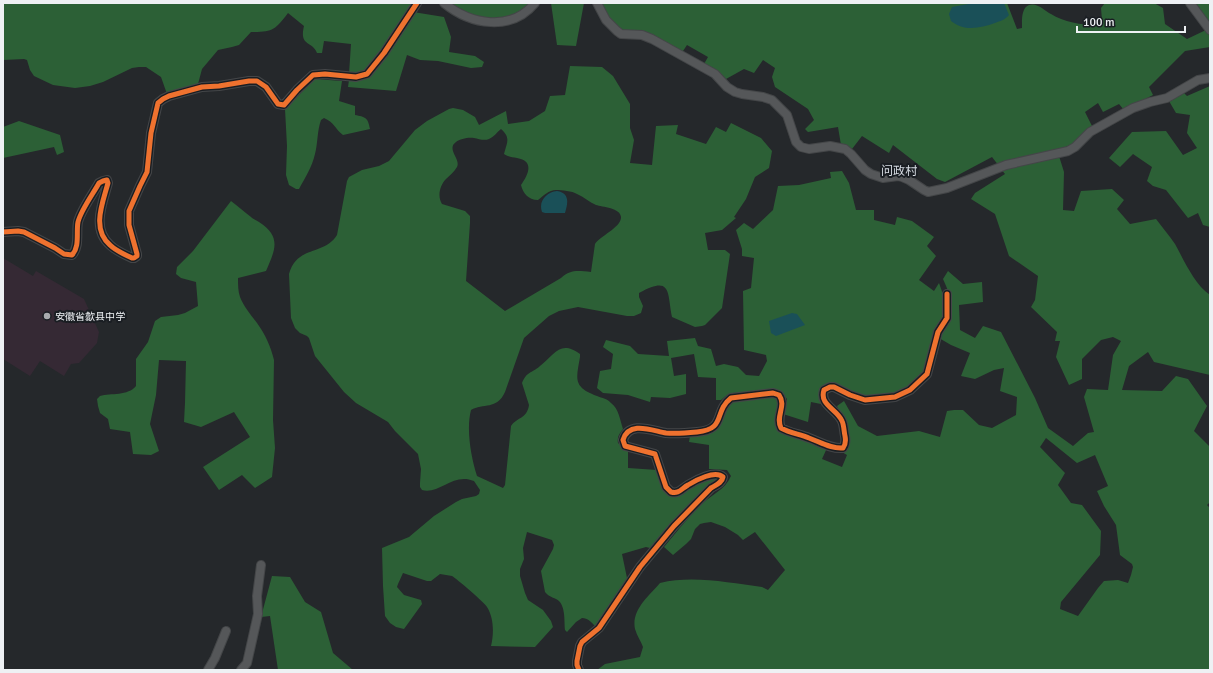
<svg xmlns="http://www.w3.org/2000/svg" width="1213" height="673" font-family="Signika,'Noto Sans SC',sans-serif">
	<rect width="100%" height="100%" fill="#25282b"/>
	<path fill="#352934" d="M3,258l30,18 3,-5 48,28 15,33 -2,11 -18,20 -8,1 -7,12 -24,-15 -10,15 -27,-17z"/>
	<path fill="#2c6036" fill-rule="evenodd" d="M3,3h412l-45,64 -8,7h-13l2,-30 -27,-3 -2,12h-5c-5,-13 -18,-6 -13,-27l-16,-13c-13,17 -15,19 -37,19l-12,13 -7,2 -14,3 -16,19 -4,15 -31,10 -6,-17 -15,-10h-7l-7,1 -29,14 -13,4 -15,2 -22,-3 -19,-9 -4,-6 -3,-10 -3,-1 -21,1z
		M449,3h89l-8,9 -30,7 -26,-3z
		M551,3h33l-8,43 -19,-1z
		M595,3h412l10,26 5,-1c0,-7 -1,-20 7,-23 8,-3 16,6 22,9 12,8 31,11 46,11l5,-5 -1,-12 4,-5h49l9,5 2,16 22,15 19,-9 4,4v13l-25,4 -36,36 4,8 -29,15 -5,-6 -16,8 -5,-9 -13,9 7,14 -18,17 -16,8 -59,15 -7,-9 -47,25 -8,-3 -44,-34 -4,8 -27,-17 -10,13 -11,-4 -3,-18 -30,5 -3,-3 9,-9 -6,-11 -33,-22 -3,-10 3,-9 -12,-8 -9,13 -10,-4 -18,10 -22,-15 4,-7 -21,-12 -6,9 -25,-16 -31,-1z
		M1196,3h14v20z
		M413,12l31,5 7,20 -2,15 26,4 9,6 -2,5 -11,1 -33,-7 -18,-1 -13,-5 -11,36 -48,-4 1,-7 17,-2 8,-6z
		M570,66l32,1 11,9 17,28v24l4,12 -4,23 22,2 4,-39 22,-1 -2,9 30,10 10,-17 10,5 5,-9 30,15 11,13 -3,17 -14,9 -9,22 -12,18 2,1 -14,12 -17,3 3,17h17l5,4 -8,54 -17,17 -3,1 -7,1 -23,-10c-5,-25 0,-42 -33,-24v4l4,9 -2,7 -7,3h-7l-49,-9 -19,4 -10,5 -25,22 -19,54c-8,18 -22,11 -34,18 -5,19 0,47 6,66l26,12 2,-3 6,-59c6,-9 16,-7 18,-21l-7,-22c5,-12 9,-9 18,-17 14,-11 20,-27 40,-12v3c-4,23 -7,30 17,39 5,2 11,3 14,7 8,6 9,17 12,26 -4,5 -6,8 -5,14l10,8v17l29,2 21,25 20,-11 17,-6 3,1 -51,49 -17,20 -4,-1 -24,7 5,24 -26,43 -6,5c-4,-4 -7,-8 -13,-8l-6,4 -9,10 -2,-2c-1,-10 1,-26 -9,-31 -4,-2 -8,-3 -11,-7l-4,-21 12,-22 1,-4 -2,-5 -25,-8 -4,16 1,11 -4,10v7l5,17 3,7 15,10 8,11 2,6 -18,20 -44,-1c3,-12 3,-28 -4,-39 -3,-5 -30,-28 -35,-31 -4,-1 -8,-1 -12,-2l-9,7h-4l-24,-8 -5,11 -1,3 7,8 17,5 1,4 -18,25 -8,-2 -6,-4 -5,-7 -2,-30 -1,-38 27,-11 25,-21 22,-14 6,-3 14,-3 3,-2 1,-4 -6,-9c-21,-9 -35,14 -52,9l-2,-3v-4l1,-14 -3,-15 -23,-23 -7,-9 -32,-19 -12,-11 -29,-36 -6,-18 -2,-2 -7,-3 -5,-5 -4,-10 -2,-44c8,-29 35,-18 48,-39l10,-54 2,-4 13,-7 17,-4 10,-5 26,-31 12,-9 22,-12 4,-1 10,2 12,7 4,8 27,-14 2,13 21,-3 16,-10 5,-15 15,-1zM501,129c10,9 6,13 3,25 5,3 8,3 13,4 18,3 11,17 4,27 2,8 7,15 17,15 5,-4 11,-10 18,-10 6,0 16,1 21,4 7,3 12,8 19,11 6,2 26,3 25,13 -1,10 -21,18 -26,26l-4,28c-13,-1 -20,-3 -30,6l-56,33 -39,-30 4,-58v-7l-5,-5 -23,-7c-5,-8 -2,-19 4,-25 4,-4 8,-7 11,-12 4,-8 -11,-18 -1,-25 4,-3 12,-5 18,-4 5,1 10,3 15,1 5,-2 8,-7 12,-10z
		M315,79l27,2 -3,20 16,5v9c10,2 13,2 15,14l-27,6c-8,-6 -9,-13 -19,-17l-3,2c-4,11 -3,23 -6,34 -3,13 -10,24 -16,35h-3l-7,-4 -3,-10 1,-29 -2,-37z
		M1210,86v141l-7,-2 -5,-12 -10,5 -22,-28 -13,-4 -6,-5 5,-14 -19,-13 -13,13 -11,-9 23,-26 34,-1 17,24 14,-7 -10,-15 3,-18 -14,-2 -7,-12 15,-8 3,3z
		M19,121l41,14 4,17 -7,3 -3,-8 -51,11v-31z
		M1059,156l5,16 -1,38 11,1 7,-20 31,-2 12,11 -7,9 13,15 26,-5c6,8 13,16 19,25 9,16 19,40 35,51v80l-56,-13 -6,-10 -19,14 -7,24 40,1 14,-15 12,3 19,27 -13,25 16,16v55l-3,3 3,3v162h-613l8,-6 35,-7 3,-10c-2,-6 -6,-11 -8,-18 -4,-19 14,-33 25,-46 33,-8 69,0 102,4l6,3 17,-20 -30,-38 -12,8 -5,-5 -13,-8 -14,-5 -7,1 -4,1 -5,5 -4,10 -5,5 -13,11 -9,-8c12,-14 24,-30 38,-43 10,-10 23,-14 29,-28l-4,-6 -18,-1v-24l-20,-3 1,-6 29,-8c1,-9 8,-22 16,-27l34,-5 7,1 2,3c0,10 -6,18 -1,27l50,21 -5,11 20,8 5,-12 -5,-3 4,-3 -1,-25 -8,-18 7,-5 14,25 19,10 42,-5 21,6 7,-26 7,-1h9l16,15 13,3 24,-13 1,-18 -17,-6 4,-23 -10,2 -19,9 -14,-3 9,-23 -19,-8 -12,-7c4,-6 10,-14 12,-22 3,-12 -3,-26 -8,-37l5,-8 15,13 19,-2 1,20 -24,3 1,25 15,8 8,-12 18,6 34,66 13,30 25,18 15,-13 6,-1 -10,-35 3,-8 21,1 5,-35 8,-14 -8,-4 -12,3 -19,19v20l-13,6 -13,-28 4,-16h-5l2,-9 -26,-25 4,-7 3,-24 -29,-20 -14,-42 -24,-15 4,-6 30,-19 -4,-5zM1046,438l31,25 18,-8 13,31 -11,5 7,15 12,19 4,30 12,9 1,3 -2,8 -3,8 -10,-3 -14,1 -6,7 -20,28 -18,-7 1,-7 39,-47 1,-24 -19,-26 -11,-2 -13,-18 7,-12 -25,-26z
		M842,171l7,12 7,27h18v10l21,5 2,-8 15,4 22,16 -7,9 9,10 -17,24 15,11 5,-8 7,20v13l-22,58 -24,18 -28,4h-11l-29,-13c-12,1 -14,11 -11,21l-10,-2 -3,20 -25,-8 3,-8 1,-7 -6,-7 -7,-1 -42,2 -5,2 -6,5h-5v-22l-18,-1 -4,-23 -23,4 3,18 12,-2v20l-16,4 -19,-1 -1,5 -22,-7 -25,-2 -6,-5 3,-17 11,-2 2,-15 -10,-7 3,-7 24,6 8,8 31,2 -2,-15 28,-3 3,8 13,3 5,17 8,-2 14,3 8,8 13,1 8,-15 -1,-6 -22,-5 -1,-59 8,-3 3,-30 -12,-2v-7l-6,-19 8,-7 9,6 20,-19 5,-24 21,-1 32,-7 -1,-6z
		M231,201c7,5 13,11 20,16 2,2 5,3 8,5 23,15 16,28 7,49l-28,7c0,7 0,13 2,19 4,10 11,18 17,26 8,11 14,24 17,37l-1,60 2,28 -3,29 -17,11 -13,-13 -23,15 -16,-23 47,-30 -16,-25 -33,15 -17,-5 1,-19 1,-42 -27,-1 -3,35 -6,29 9,27 -8,4 -18,-1 -3,-22 -20,-3 -2,-10 -8,-6 -2,-7 -1,-7 3,-3c11,-3 28,0 36,-10v-27l12,-17 7,-21 6,-4 17,-2 7,-2 13,-7 -2,-24 -15,-4 -5,-4 1,-7 16,-16z
		M272,576l18,1 15,25 16,10 12,41 20,17h-75l-8,-54 -9,1z"/>
	<path fill="#1a5058" d="M974,3h30l5,12c-4,5 -9,6 -14,8 -15,5 -30,9 -44,-2l-2,-7 3,-7z
		M557,191c13,2 11,12 8,22h-20l-3,-1c-4,-11 5,-20 15,-21z
		M792,313l5,1 8,11 -29,11 -5,-3 -2,-12z"/>
	<g fill="none" stroke-linecap="round" stroke-linejoin="round">
		<g stroke="#444648" stroke-width="10">
			<path id="street" d="M444,3c27,22 67,29 91,0
				M597,3l9,17 11,11 4,3 21,1 10,4 63,35 12,13 8,5 7,2 21,3 9,3 15,15 9,27 5,5 8,2 21,-3 15,3 6,5 14,16 6,4 12,4 15,-2 4,1 7,3 15,10 4,2 19,-4 59,-23 62,-14 7,-4 15,-15 43,-24 17,-6 17,-4 31,-18 12,-2
				M1190,3l20,27
				M3,232l15,-1 6,1 31,16 9,6 8,1c8,-8 4,-23 6,-33 3,-12 15,-28 21,-39l4,-2 4,-1 1,3c-5,19 -17,46 2,62 6,6 14,9 22,13h2l3,-2v-2l-8,-29v-14l11,-25 7,-14 4,-39 7,-30 5,-4 6,-3 33,-9 17,-1 30,-5h8l9,6 12,17 6,1 13,-15 16,-15 12,-1 31,3 11,-3 17,-21 33,-50
				M208,670l7,-12 11,-27
				M241,670l6,-7 11,-49 -1,-18 4,-31
				M579,670l-2,-5v-4l3,-15 2,-4 17,-14 41,-61 34,-41 37,-38c5,-3 11,-5 12,-11 -8,-7 -27,3 -35,8 -7,4 -9,9 -17,7l-5,-5 -11,-33 -30,-8 -2,-6c6,-20 30,-9 43,-7 10,1 21,0 31,-1 30,-3 16,-20 34,-34l42,-5 6,2c8,11 -4,21 2,33 9,5 18,6 28,10 11,4 22,11 34,10 3,-4 3,-7 2,-12 -1,-4 -1,-11 -3,-15 -5,-12 -23,-16 -18,-31l6,-3h4l16,8 15,5 30,-3 15,-7 17,-16 11,-42 9,-14v-24"/>
		</g>
		<use href="#street" stroke="#555759" stroke-width="8"/>
		<g stroke="#1a1e23" stroke-width="8">
			<path id="cycleway" d="M3,232l15,-1 6,1 31,16 9,6 8,1c8,-8 4,-23 6,-33 3,-12 15,-28 21,-39l4,-2 4,-1 1,3c-5,19 -17,46 2,62 6,6 14,9 22,13h2l3,-2v-2l-8,-29v-14l11,-25 7,-14 4,-39 7,-30 5,-4 6,-3 33,-9 17,-1 30,-5h8l9,6 12,17 6,1 13,-15 16,-15 12,-1 31,3 11,-3 17,-21 33,-50
				M579,670l-2,-5v-4l3,-15 2,-4 17,-14 41,-61 34,-41 37,-38c5,-3 11,-5 12,-11 -8,-7 -27,3 -35,8 -7,4 -9,9 -17,7l-5,-5 -11,-33 -30,-8 -2,-6c6,-20 30,-9 43,-7 10,1 21,0 31,-1 30,-3 16,-20 34,-34l42,-5 6,2c8,11 -4,21 2,33 9,5 18,6 28,10 11,4 22,11 34,10 3,-4 3,-7 2,-12 -1,-4 -1,-11 -3,-15 -5,-12 -23,-16 -18,-31l6,-3h4l16,8 15,5 30,-3 15,-7 17,-16 11,-42 9,-14v-24"/>
		</g>
		<use href="#cycleway" stroke="#ef722f" stroke-width="5"/>
	</g>
	<circle fill="#a8abae" stroke="#1a1e23" stroke-width="1.5" cx="47" cy="316" r="4"/>
	<g text-anchor="middle" stroke-width="4" stroke-linejoin="round" paint-order="stroke">
		<g font-size="10" fill="#eef1f4" stroke="#1a1e23" text-anchor="start">
			<text x="55" y="320">安徽省歙县中学</text>
		</g>
		<g font-size="12" fill="#d7dce3" stroke="#1a1e23">
			<text x="899" y="175">问政村</text>
		</g>
	</g>
	<rect width="1213" height="673" fill="none" stroke="#eef1f4" stroke-width="8"/>
	<path d="M1077 26v6h108v-6" fill="none" stroke="#eef1f4" stroke-width="2"/>
	<text x="1083" y="26" font-size="12" fill="#eef1f4" stroke="#1a1e23" stroke-width="3" paint-order="stroke">100 m</text>
</svg>
